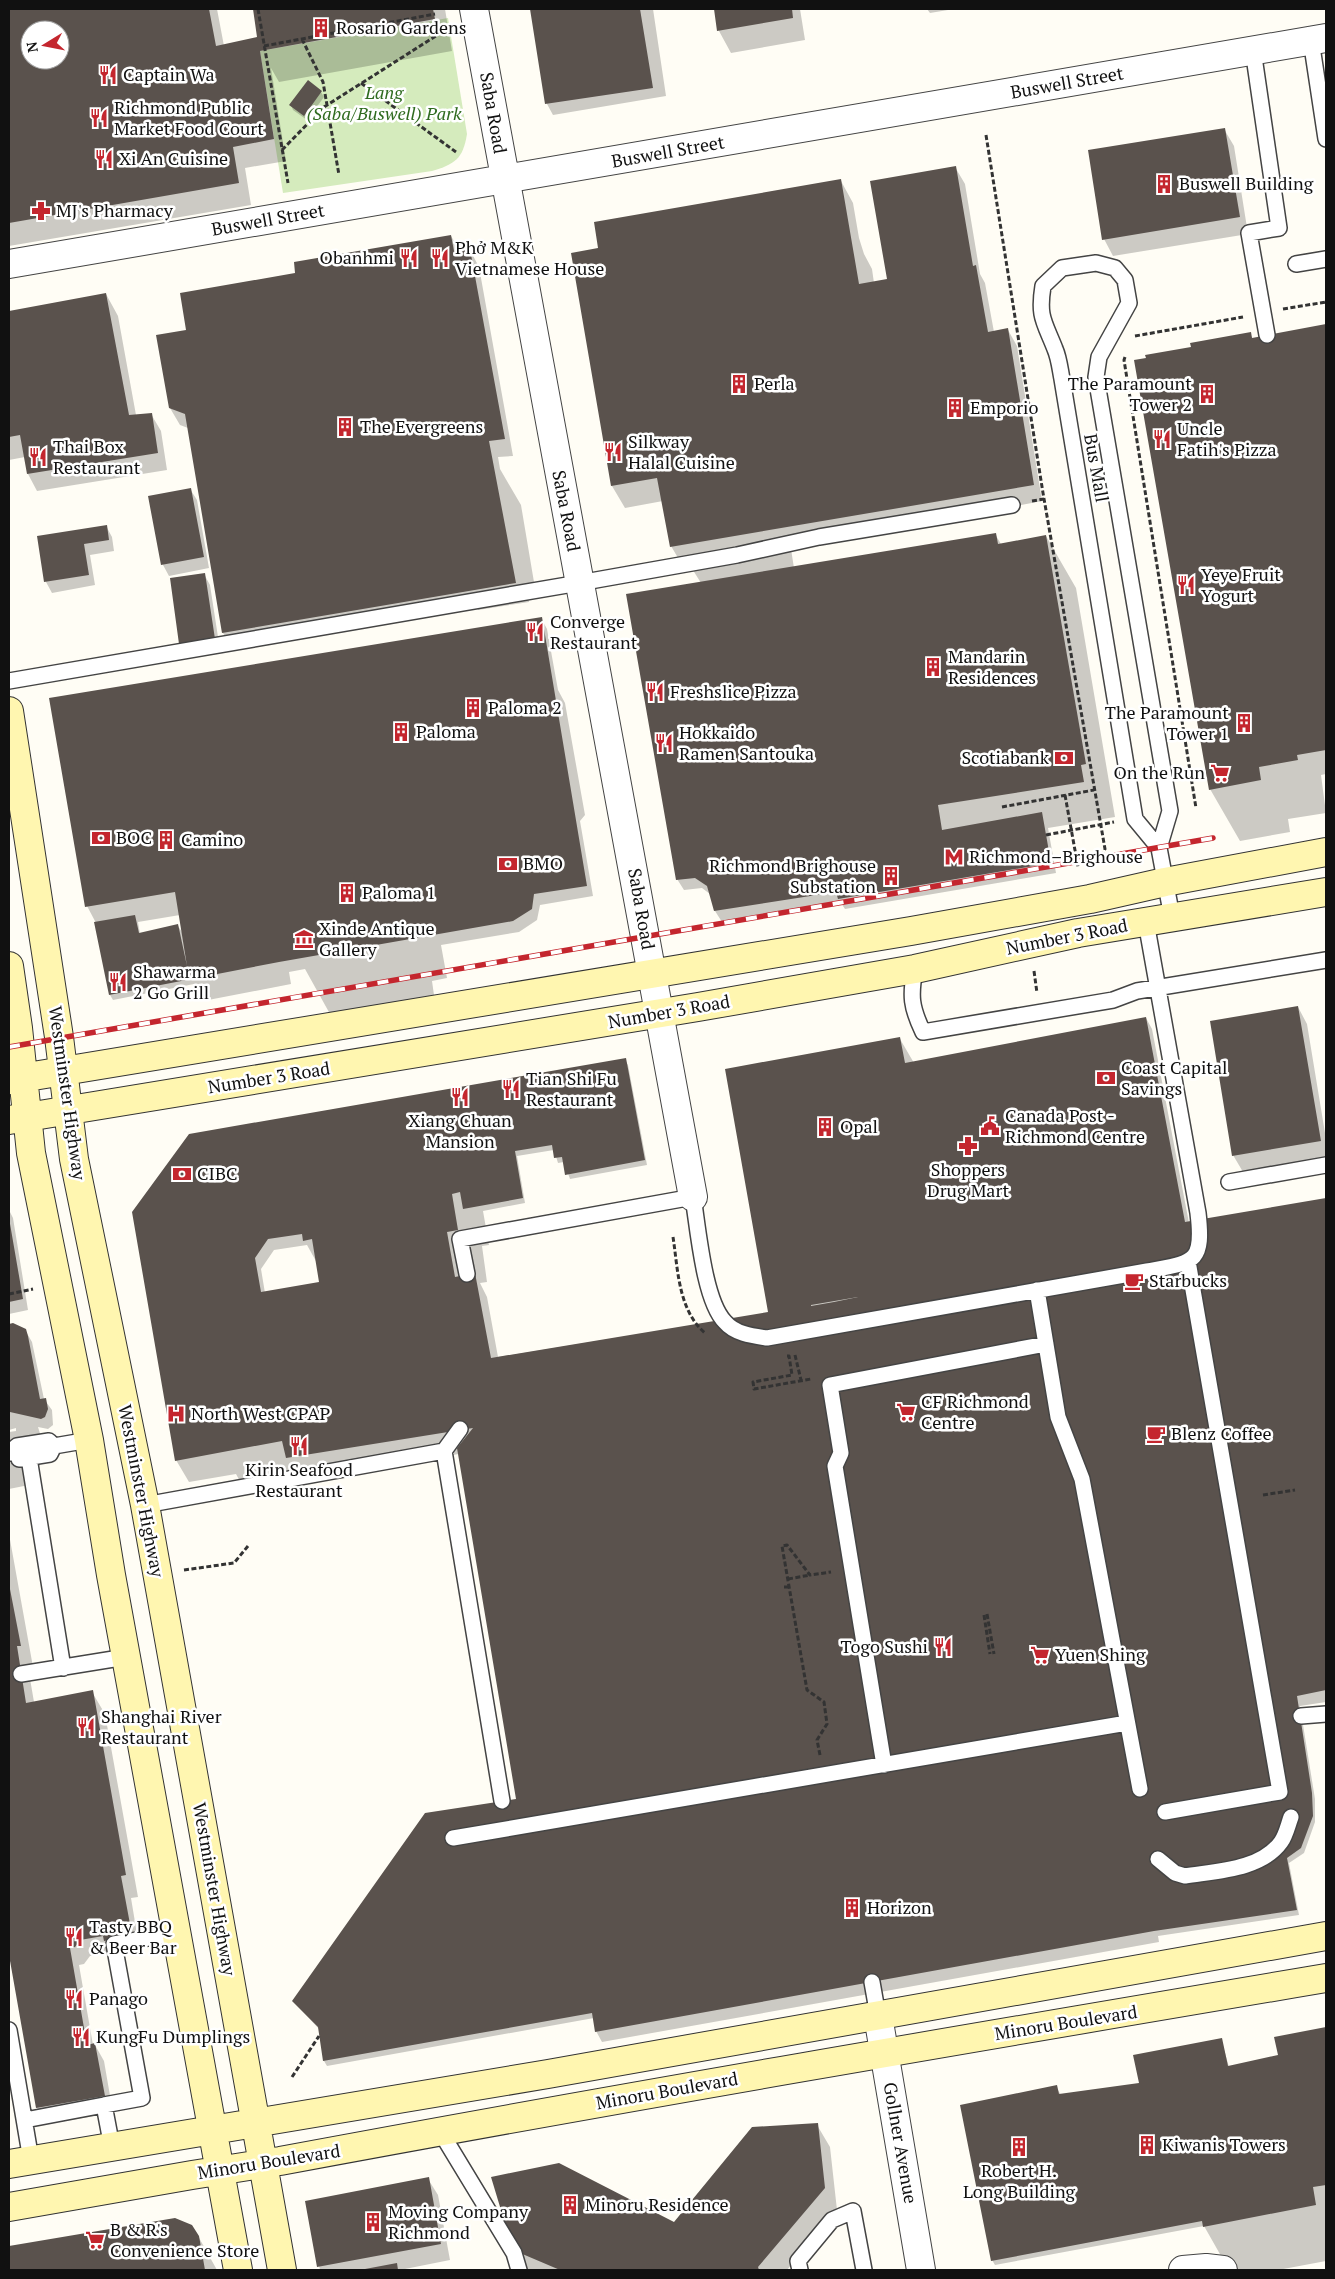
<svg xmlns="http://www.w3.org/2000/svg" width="1335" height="2279" font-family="'PT Serif',serif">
	<rect width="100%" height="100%" fill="#fffdf5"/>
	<path fill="#d5ebbd" d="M448,18l19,116c-4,25 -12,30 -35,37l-149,22 -23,-142z"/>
	<path fill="#0003" fill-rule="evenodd" d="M9,9h208l7,37 36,-2 -6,-35h191l7,42 -173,31 -8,-14 15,93 -41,7 6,37 -242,41zM30,30h30v30h-30z
		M531,9h122l13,87 -113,19 -6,-11z
		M715,9h85l5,31 -74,13 -12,-22z
		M927,9h27l-24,4z
		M321,92l3,5 -17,23 -14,-10 -2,-5z
		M1224,129l10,17 14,88 -135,22 -9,-17z
		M955,167l10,17 15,90 5,9 9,49 14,-2 9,16 25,155 -251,48 3,19 201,-34 6,10 45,-8 30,52 39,229 -67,11 8,45 -211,36 -4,-6 -119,19 -7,-11 -5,-17 -8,-6 -18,2 -7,-11 24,-296 -10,-16 -7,1 -13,-22 -8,-45 -38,7 -13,-22 -40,-232 28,-5 241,-68 12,22 6,35 5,16 8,15 2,14 15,-3z
		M451,236l9,15 10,-1 9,17 34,189 -15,1 2,12 21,36 14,83 -8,2 2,12 -51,8 -1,-2 -244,42 -10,-17 -35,-205 -8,-3 -10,-17 18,-77 109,-57z
		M106,294l12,22 18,99 15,-1 10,17 6,39 -130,21 -9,-17 -3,-17 -16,3v-148z
		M1326,325v449l-5,1 5,38 -38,6 2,13 -50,9 -30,-52 -18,-441 58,-14 3,5z
		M190,489l7,11 12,68 -40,8 -6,-11z
		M106,526l6,11 2,14 -24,4 5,30 -43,8 -6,-11 -8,-45z
		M204,574l6,11 10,65 -33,5 -6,-11 -10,-65z
		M541,618l6,11 11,61 7,13 20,112 -5,6 13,75 -53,9 -3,15 -18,12 -78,13 6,33 -15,3 2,14 -104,19 -25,-45 -16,3 2,12 -88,17 -9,-17 -81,16 -3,-5 -14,-72 -9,-17zM180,915l4,20 -6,-9 -38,8 -2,-12z
		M1298,1007l9,17 19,115v19l-83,14 -10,-17z
		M1146,1018l6,11 37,194 137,-23v502l-26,4 15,93v23l-11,31 -15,10 10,52 -141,21 1,6 -557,100 -6,-11 -2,-13 -267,48 -3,-5 -5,-32 -26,-28 224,-202 -58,-345 -216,33 -7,-13 -47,8 -13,-22 -43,-248 492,-152 3,5 19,100 -77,14 -6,-17 -6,1 -4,-13 -37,6 8,47 -42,8 6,34 -7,1 5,36 -7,1 7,14 11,60 272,-44 130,-274 14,24zM307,1245l10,18 4,20 -56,10 -4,-24 13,-19z
		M9,1210l4,8 15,92 -19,4z
		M9,1325h3l13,5 7,12 12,57 8,11 1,15 -5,4 -10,-2 4,13 -4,17 2,8 -3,3 2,15 -30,6v-57l7,-1v-3l-7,2z
		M9,1534l24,133h-5l6,35 58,-10 13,22 33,183 -7,1 7,42 -13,2 2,13 -12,2 -3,-5 -22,4 -6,8 -5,1 14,80h2l9,16 9,52 -66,11 -10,-16 -26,-146h-2z
		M1326,2028v233l-48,9h-49l-25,-44 -209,39 -3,-5 64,-173 5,8 79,-11 81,-45 8,28 50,-11 -4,-18z
		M817,2125l13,22 7,63 -50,60h-261l-11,-20 159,-27z
		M428,2179l10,16 12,65 -50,10h-80l-14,-68z
		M175,2220l23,16 19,34h-208v-23z"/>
	<path fill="#5a524d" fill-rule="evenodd" d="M9,9h200l7,37 41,-9 -4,-28h180l2,10 -175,32 14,88 -41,8 6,36 -230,40zM30,30h30v30h-30z
		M530,9h110l13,79 -108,16z
		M714,9h78l1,9 -76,13z
		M308,80l14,11 -18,25 -15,-11z
		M1225,128l15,89 -138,23 -14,-90z
		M956,166l17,100 3,-1 12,67 20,-4 26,157 -364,62 -13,-69 -46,8 -40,-233 27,-5 -4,-26 247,-43 18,105 28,-5 -17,-98z
		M451,235l3,16 16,-2 35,190 -16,2 27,142 -294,50 -37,-219 -16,-6 -13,-73 30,-5 -6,-37 115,-20 -1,-11z
		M106,293l23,122 23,-2 6,40 -131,21 -7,-39 -11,2v-126z
		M1326,324v426l-29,5 1,5 -39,7 2,13 -52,10 -75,-430 12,-2 -1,-3 46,-8 -1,-4 61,-11 1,6z
		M191,488l13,69 -43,8 -13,-69z
		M107,525l2,15 -25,4 5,31 -45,7 -7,-46z
		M996,533l2,11 48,-9 40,229 -5,1 3,17 -146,23 4,25 100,-18 9,51 -213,36 -2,-7 -122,19 -7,-25 -12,-8 -19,2 -50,-286z
		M205,573l10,66 -36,5 -9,-66z
		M542,617l45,269 -53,8 -2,15 -19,12 -234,41 -170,33 -15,-73 41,-7 4,18 39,-9 9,42 -12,-74 -90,15 -36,-209z
		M1298,1006l23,135 -89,15 -22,-135z
		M1146,1017l39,205 141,-24v492l-29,6 15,97 1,23 -12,32 -14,10 10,52 -143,21 -559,101 -3,-19 -269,48 -5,-34 -26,-26 133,-188 91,-14 -59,-351 16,-20 -187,30 -4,-17 -107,20 -43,-249 57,-78 437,-76 19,102 -80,15 -3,-18 -8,1 -2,-13 -37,6 8,47 -60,11 -3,-17 -8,2 6,36 -11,2 8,45 20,-4 16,85 277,-46 -43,-243 175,-32 5,26zM302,1234l1,7 9,-2 7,43 -58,10 -6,-34 13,-19zM858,1297l-24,5 -23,4v-1z
		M9,1218l14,81 -14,3z
		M13,1323l13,6 2,7 12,63 6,-1 2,11 -3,8 -4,2 -31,-7 -1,2v-90z
		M9,1584l12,62h-4l9,57 67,-13 33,185 -5,1 9,48 -13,2 2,12 -15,3 -1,-5 -23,4 -5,7 -5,1 17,97 8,-2 10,53 -69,12 -27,-153z
		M1326,2027v158l-13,2 3,18 -113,22 -1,-6 -211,40 -31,-156 97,-20 2,9 80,-11 -6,-28 89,-17 6,28 50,-11 -4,-18z
		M818,2123l7,65 -67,79 1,3h-199l-47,-20 -22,-73 68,-14 115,59 78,-95z
		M429,2177l12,67 -124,23 -12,-66z
		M175,2218l17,7 7,11 6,34h-196v-24z
		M397,2263l1,7h-33v-1z"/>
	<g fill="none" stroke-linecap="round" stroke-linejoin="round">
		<g stroke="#444" stroke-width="18">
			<path id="lane" d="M1311,40l15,99
				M1253,50l26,178 -30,5 18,102
				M1296,264l30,-5
				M9,681l570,-98 158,-28 82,-18 193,-32
				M1159,848l-24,-29 -73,-440c-2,-10 -3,-21 -7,-30 -11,-28 -17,-32 -12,-63l19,-18 34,-5 19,5 10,12 4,23 -30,54 -3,20 74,434 -11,37 13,69
				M915,969c-5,27 -4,38 8,63l190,-32 24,-9 189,-31
				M1229,1182l97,-17
				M467,1274l-7,-35 233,-42c5,31 11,104 32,125 10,12 28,14 42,16l380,-67c47,-9 57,-7 51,-58l-52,-291
				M1037,1290l21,127 24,62 58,310
				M460,1429l-16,22 58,350
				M9,1453l8,-7 32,-5 5,5 35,-6
				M29,1458l34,210
				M19,1459l31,-5 4,-8
				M145,1505l299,-54
				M21,1674l105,-17
				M1301,1716l25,-2
				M884,1765l-49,-299 6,-13 -11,-68 216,-41
				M1165,1812l115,-20 -92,-531
				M453,1838l674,-115
				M1158,1859l17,14 10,3c31,-5 76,-6 96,-34 5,-7 7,-17 10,-25
				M872,1982l6,34
				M9,2030l22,130
				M25,2120l79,-15
				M440,2131l74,122 5,17
				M112,2147l-8,-42 38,-7 -28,-154 63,-11
				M800,2270l-2,-9 34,-41 21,-9 11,59"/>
		</g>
		<g stroke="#444" stroke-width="30">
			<path id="street" d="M474,9l219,1188
				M9,264l1317,-226
				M878,2016l43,254
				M1183,2270l23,-2 17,2"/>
		</g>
		<g stroke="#333" stroke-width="30">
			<path id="secondary" d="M9,711l50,326 15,122 71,346 137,765
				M9,966l9,62 13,125 58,287 22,135 127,695
				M9,1080l902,-149 179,-32 75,-17 161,-30
				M9,1120l689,-113 217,-38 163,-36 248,-41
				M9,2164l539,-90 778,-138
				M9,2207l183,-32 88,-14c348,-65 697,-124 1046,-183"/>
		</g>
		<path stroke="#333" stroke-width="3" stroke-dasharray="5 2.5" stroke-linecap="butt" d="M258,9l30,174
			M302,39l21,43 16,93
			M264,46l171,-32
			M361,83l95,69
			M986,135l57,358 62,356 -2,5
			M282,150l42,-43 115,-73
			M1283,309l43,-7
			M1135,336l108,-19
			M1125,357l-1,3 72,448
			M1032,501l12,-2
			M1065,795l13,72
			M1002,807l92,-17
			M1046,835l68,-13
			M1034,971l3,22
			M673,1237c5,32 5,73 32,96
			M9,1294l24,-5
			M795,1355l6,25
			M787,1356h2l3,19 -39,7 1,7 57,-10
			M1263,1495l32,-5
			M184,1570l50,-7 14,-17
			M788,1579l22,-4
			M784,1587h5
			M987,1614l7,40
			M984,1615l6,39
			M820,1755l-3,-15 10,-16 -3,-22 -17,-12 -25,-144 5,-1 23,30 21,-3
			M292,2077l27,-41"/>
		<use href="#lane" stroke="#fff" stroke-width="15"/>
		<use href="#street" stroke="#fff" stroke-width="28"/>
		<use href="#secondary" stroke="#fff6b0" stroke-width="28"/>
		<g stroke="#c4262e" stroke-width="5.5">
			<path id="rail" d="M9,1047l1204,-209"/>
		</g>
		<use href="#rail" stroke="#fff" stroke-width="4" stroke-dasharray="11" stroke-linecap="butt"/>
	</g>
	<defs>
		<g id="building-bare" transform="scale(1.5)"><path d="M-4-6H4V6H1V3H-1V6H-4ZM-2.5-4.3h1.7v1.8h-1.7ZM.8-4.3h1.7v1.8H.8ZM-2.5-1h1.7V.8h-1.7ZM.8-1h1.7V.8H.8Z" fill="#c4262e" stroke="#fff" stroke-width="2.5" paint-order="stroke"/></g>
		<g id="restaurant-bare" transform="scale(1.5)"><path d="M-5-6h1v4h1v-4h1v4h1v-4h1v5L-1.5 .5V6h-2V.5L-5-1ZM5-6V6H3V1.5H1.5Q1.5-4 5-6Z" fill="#c4262e" stroke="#fff" stroke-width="2.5" paint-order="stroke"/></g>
		<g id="pharmacy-bare" transform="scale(1.5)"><path d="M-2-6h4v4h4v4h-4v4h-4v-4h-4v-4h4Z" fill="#c4262e" stroke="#fff" stroke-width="2.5" paint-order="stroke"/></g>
		<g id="bank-bare" transform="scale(1.5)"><path d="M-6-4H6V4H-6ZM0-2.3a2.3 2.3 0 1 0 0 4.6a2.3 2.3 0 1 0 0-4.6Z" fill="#c4262e" stroke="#fff" stroke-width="2.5" paint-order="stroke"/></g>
		<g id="supermarket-bare" transform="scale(1.5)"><path d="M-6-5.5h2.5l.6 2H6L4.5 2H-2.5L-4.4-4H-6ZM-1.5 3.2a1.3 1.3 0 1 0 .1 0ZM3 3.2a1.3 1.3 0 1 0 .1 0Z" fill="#c4262e" stroke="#fff" stroke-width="2.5" paint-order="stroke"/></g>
		<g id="metro-bare" transform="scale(1.5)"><path d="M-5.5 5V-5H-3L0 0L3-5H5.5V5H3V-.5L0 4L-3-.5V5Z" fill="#c4262e" stroke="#fff" stroke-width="2.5" paint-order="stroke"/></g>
		<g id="museum-bare" transform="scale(1.5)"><path d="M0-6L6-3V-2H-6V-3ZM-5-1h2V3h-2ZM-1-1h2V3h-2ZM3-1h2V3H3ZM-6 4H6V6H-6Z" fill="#c4262e" stroke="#fff" stroke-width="2.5" paint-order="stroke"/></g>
		<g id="civic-bare" transform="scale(1.5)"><path d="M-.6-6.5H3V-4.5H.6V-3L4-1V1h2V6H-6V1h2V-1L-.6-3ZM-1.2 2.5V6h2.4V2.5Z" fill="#c4262e" stroke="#fff" stroke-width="2.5" paint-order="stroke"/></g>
		<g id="cafe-bare" transform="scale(1.5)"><path d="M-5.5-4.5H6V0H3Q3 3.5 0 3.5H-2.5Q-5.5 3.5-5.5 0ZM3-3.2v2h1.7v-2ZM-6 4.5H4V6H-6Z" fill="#c4262e" stroke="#fff" stroke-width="2.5" paint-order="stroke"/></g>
		<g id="hospital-bare" transform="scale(1.5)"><path d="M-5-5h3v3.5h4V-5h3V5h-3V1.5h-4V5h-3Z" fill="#c4262e" stroke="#fff" stroke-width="2.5" paint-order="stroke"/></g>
	</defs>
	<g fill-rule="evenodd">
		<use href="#building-bare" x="321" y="28"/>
		<use href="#restaurant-bare" x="108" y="75"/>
		<use href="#restaurant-bare" x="99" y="118"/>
		<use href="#restaurant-bare" x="104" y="159"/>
		<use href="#building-bare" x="1164" y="184"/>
		<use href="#pharmacy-bare" x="41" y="211"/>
		<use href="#restaurant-bare" x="409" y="258"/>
		<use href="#restaurant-bare" x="440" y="258"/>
		<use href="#building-bare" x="739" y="384"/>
		<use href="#building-bare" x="1207" y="394"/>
		<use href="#building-bare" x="955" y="408"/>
		<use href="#building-bare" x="345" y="427"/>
		<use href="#restaurant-bare" x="1162" y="439"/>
		<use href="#restaurant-bare" x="613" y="452"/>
		<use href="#restaurant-bare" x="38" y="457"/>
		<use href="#restaurant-bare" x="1186" y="585"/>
		<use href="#restaurant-bare" x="535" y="632"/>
		<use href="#building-bare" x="933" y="667"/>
		<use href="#restaurant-bare" x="655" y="692"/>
		<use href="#building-bare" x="473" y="708"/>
		<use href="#building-bare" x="1244" y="723"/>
		<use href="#building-bare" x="401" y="732"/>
		<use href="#restaurant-bare" x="664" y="743"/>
		<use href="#bank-bare" x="1064" y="758"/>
		<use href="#supermarket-bare" x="1220" y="773"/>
		<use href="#bank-bare" x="101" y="838"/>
		<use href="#building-bare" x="166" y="840"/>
		<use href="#metro-bare" x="954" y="857"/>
		<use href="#bank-bare" x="508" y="864"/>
		<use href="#building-bare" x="891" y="876"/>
		<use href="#building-bare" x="347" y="893"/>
		<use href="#museum-bare" x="304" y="939"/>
		<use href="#restaurant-bare" x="118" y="982"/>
		<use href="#bank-bare" x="1106" y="1078"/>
		<use href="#restaurant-bare" x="511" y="1089"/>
		<use href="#restaurant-bare" x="460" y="1097"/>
		<use href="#civic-bare" x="990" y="1126"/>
		<use href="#building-bare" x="825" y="1127"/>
		<use href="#pharmacy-bare" x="968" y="1146"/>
		<use href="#bank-bare" x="182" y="1174"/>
		<use href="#cafe-bare" x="1134" y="1281"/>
		<use href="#supermarket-bare" x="906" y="1412"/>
		<use href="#hospital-bare" x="176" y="1414"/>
		<use href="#cafe-bare" x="1156" y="1434"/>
		<use href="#restaurant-bare" x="299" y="1446"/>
		<use href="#restaurant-bare" x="943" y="1647"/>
		<use href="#supermarket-bare" x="1040" y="1655"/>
		<use href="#restaurant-bare" x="86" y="1727"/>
		<use href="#building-bare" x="852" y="1908"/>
		<use href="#restaurant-bare" x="74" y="1937"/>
		<use href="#restaurant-bare" x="74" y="1999"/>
		<use href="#restaurant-bare" x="81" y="2037"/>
		<use href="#building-bare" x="1147" y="2145"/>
		<use href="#building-bare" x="1019" y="2147"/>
		<use href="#building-bare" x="570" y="2205"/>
		<use href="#building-bare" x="373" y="2222"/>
		<use href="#supermarket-bare" x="95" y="2240"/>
	</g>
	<g text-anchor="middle" stroke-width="5" stroke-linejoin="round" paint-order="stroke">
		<g font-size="18" fill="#111" stroke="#fff" text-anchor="start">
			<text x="336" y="34">Rosario Gardens</text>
			<text x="123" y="81">Captain Wa</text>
			<text x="114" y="114">Richmond Public<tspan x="114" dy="21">Market Food Court</tspan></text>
			<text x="119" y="165">Xi An Cuisine</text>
			<text x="1179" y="190">Buswell Building</text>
			<text x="56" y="217">MJ's Pharmacy</text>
			<text x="455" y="254">Phở M&amp;K<tspan x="455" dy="21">Vietnamese House</tspan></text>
			<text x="394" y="264" text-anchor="end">Obanhmi</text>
			<text x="754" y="390">Perla</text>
			<text x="1192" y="390" text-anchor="end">The Paramount<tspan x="1192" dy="21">Tower 2</tspan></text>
			<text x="970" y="414">Emporio</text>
			<text x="360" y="433">The Evergreens</text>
			<text x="1177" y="435">Uncle<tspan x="1177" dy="21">Fatih's Pizza</tspan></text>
			<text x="628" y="448">Silkway<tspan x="628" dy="21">Halal Cuisine</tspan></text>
			<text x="53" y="453">Thai Box<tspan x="53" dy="21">Restaurant</tspan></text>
			<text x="1201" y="581">Yeye Fruit<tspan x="1201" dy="21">Yogurt</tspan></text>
			<text x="550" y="628">Converge<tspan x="550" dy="21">Restaurant</tspan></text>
			<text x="948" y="663">Mandarin<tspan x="948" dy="21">Residences</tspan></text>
			<text x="670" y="698">Freshslice Pizza</text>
			<text x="488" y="714">Paloma 2</text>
			<text x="1229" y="719" text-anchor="end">The Paramount<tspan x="1229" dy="21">Tower 1</tspan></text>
			<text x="416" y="738">Paloma</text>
			<text x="679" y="739">Hokkaido<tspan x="679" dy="21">Ramen Santouka</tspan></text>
			<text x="1049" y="764" text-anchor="end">Scotiabank</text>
			<text x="1205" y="779" text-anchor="end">On the Run</text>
			<text x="116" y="844">BOC</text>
			<text x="181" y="846">Camino</text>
			<text x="969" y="863">Richmond–Brighouse</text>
			<text x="523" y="870">BMO</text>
			<text x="876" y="872" text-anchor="end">Richmond Brighouse<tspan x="876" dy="21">Substation</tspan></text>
			<text x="362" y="899">Paloma 1</text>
			<text x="319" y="935">Xinde Antique<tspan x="319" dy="21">Gallery</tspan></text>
			<text x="133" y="978">Shawarma<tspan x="133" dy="21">2 Go Grill</tspan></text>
			<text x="1121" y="1074">Coast Capital<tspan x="1121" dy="21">Savings</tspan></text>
			<text x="526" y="1085">Tian Shi Fu<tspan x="526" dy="21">Restaurant</tspan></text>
			<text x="1005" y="1122">Canada Post -<tspan x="1005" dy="21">Richmond Centre</tspan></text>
			<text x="460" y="1127" text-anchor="middle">Xiang Chuan<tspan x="460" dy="21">Mansion</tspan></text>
			<text x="840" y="1133">Opal</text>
			<text x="968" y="1176" text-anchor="middle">Shoppers<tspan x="968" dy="21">Drug Mart</tspan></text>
			<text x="197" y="1180">CIBC</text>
			<text x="1149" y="1287">Starbucks</text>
			<text x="921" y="1408">CF Richmond<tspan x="921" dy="21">Centre</tspan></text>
			<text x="191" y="1420">North West CPAP</text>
			<text x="1171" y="1440">Blenz Coffee</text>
			<text x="299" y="1476" text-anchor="middle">Kirin Seafood<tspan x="299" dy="21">Restaurant</tspan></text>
			<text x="928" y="1653" text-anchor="end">Togo Sushi</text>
			<text x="1055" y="1661">Yuen Shing</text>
			<text x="101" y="1723">Shanghai River<tspan x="101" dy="21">Restaurant</tspan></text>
			<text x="867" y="1914">Horizon</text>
			<text x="89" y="1933">Tasty BBQ<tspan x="89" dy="21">&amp; Beer Bar</tspan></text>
			<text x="89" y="2005">Panago</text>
			<text x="96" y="2043">KungFu Dumplings</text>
			<text x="1162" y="2151">Kiwanis Towers</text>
			<text x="1019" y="2177" text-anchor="middle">Robert H.<tspan x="1019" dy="21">Long Building</tspan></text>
			<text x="585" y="2211">Minoru Residence</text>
			<text x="388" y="2218">Moving Company<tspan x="388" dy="21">Richmond</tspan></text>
			<text x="110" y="2236">B &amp; R's<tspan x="110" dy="21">Convenience Store</tspan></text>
		</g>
		<g font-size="18" fill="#111" stroke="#fff">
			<text transform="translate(1067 83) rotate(-10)" y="6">Buswell Street</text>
			<text transform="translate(493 113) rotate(80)" y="6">Saba Road</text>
			<text transform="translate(668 152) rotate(-10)" y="6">Buswell Street</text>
			<text transform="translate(268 220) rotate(-10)" y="6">Buswell Street</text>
			<text transform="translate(1096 468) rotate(80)" y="6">Bus Mall</text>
			<text transform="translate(566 511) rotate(79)" y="6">Saba Road</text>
			<text transform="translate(641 909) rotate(80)" y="6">Saba Road</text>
			<text transform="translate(1067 937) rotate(-11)" y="6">Number 3 Road</text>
			<text transform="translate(669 1012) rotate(-10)" y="6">Number 3 Road</text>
			<text transform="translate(269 1078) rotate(-9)" y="6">Number 3 Road</text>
			<text transform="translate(67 1093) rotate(82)" y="6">Westminster Highway</text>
			<text transform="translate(141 1491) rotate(79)" y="6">Westminster Highway</text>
			<text transform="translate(214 1889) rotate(80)" y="6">Westminster Highway</text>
			<text transform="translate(1066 2023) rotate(-9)" y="6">Minoru Boulevard</text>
			<text transform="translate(667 2091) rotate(-10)" y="6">Minoru Boulevard</text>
			<text transform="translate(900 2143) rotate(80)" y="6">Gollner Avenue</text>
			<text transform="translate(269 2162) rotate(-9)" y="6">Minoru Boulevard</text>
		</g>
		<g font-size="18" font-style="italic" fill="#2f6b1f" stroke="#fff">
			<text x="384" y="99">Lang<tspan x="384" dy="21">(Saba/Buswell) Park</tspan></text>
		</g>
	</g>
	<rect width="1335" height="2279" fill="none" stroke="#111111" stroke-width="20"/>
	<g transform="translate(45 45) rotate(260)"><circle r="24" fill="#ffffff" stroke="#a0a0a0"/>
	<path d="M0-4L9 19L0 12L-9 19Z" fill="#c4262e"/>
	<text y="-8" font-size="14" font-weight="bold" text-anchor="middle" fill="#111111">N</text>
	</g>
</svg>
